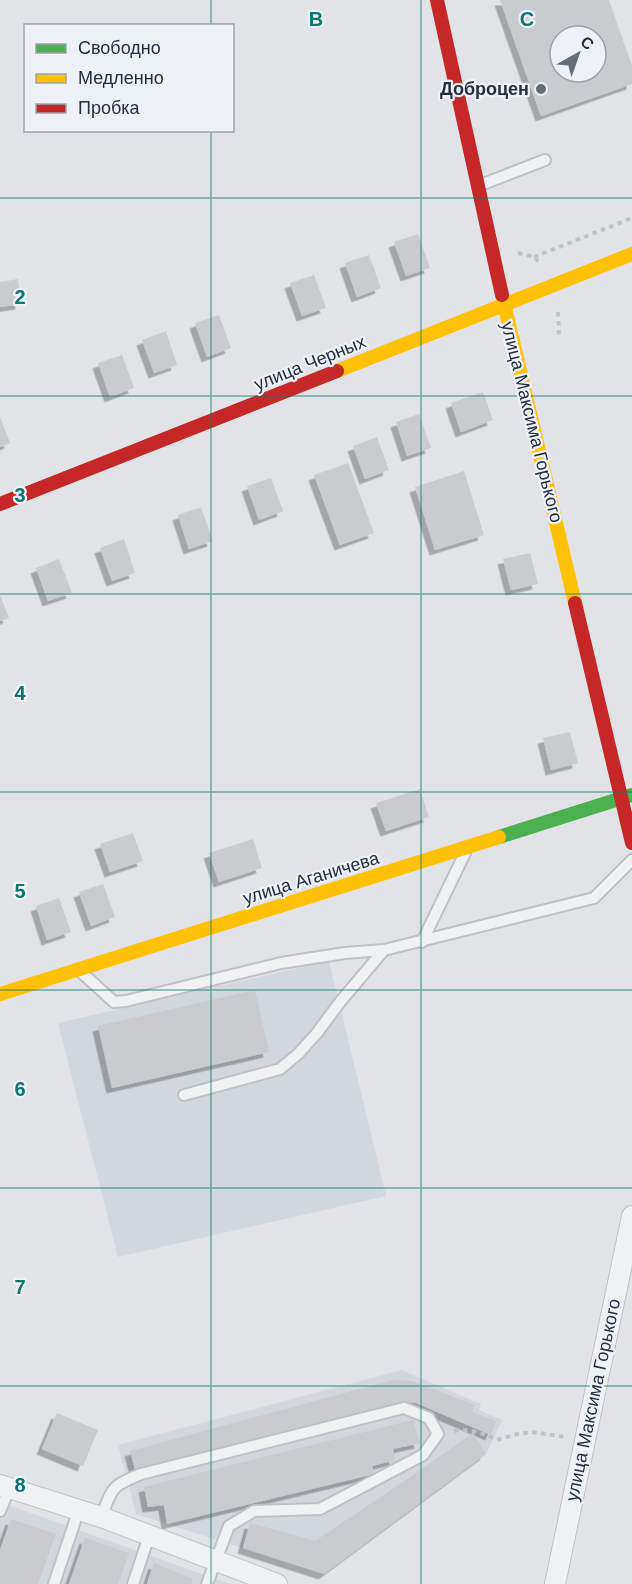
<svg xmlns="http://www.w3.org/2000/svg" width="632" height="1584" font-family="Arial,sans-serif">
	<defs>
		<filter id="shadow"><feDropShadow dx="-5.5" dy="5.5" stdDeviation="0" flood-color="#0004"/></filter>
	</defs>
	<rect width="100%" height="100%" fill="#e1e3e6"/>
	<path fill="#d2d6dd" d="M329,961l57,235 -268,61 -60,-234z
		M402,1370l79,34 -2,6 23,10 -16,34 -162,120 -188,-60 -18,-69z
		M0,1502l230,82h-230z"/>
	<path fill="#c9cbce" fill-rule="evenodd" filter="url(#shadow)" d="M500,0h109l23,66v18l-91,32zM560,36h36v36h-36z
		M418,234l12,34 -24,8 -12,-34z
		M369,255l12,33 -24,9 -12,-34z
		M314,275l12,33 -24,8 -12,-33z
		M18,279l3,25 -21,3v-25z
		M219,315l12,33 -24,9 -12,-34z
		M166,331l11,34 -23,8 -12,-33z
		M122,355l12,33 -24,9 -12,-34z
		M483,392l10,28 -32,12 -10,-29z
		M419,414l12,34 -24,8 -11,-34z
		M0,417l10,26 -10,4z
		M377,437l12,33 -24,9 -12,-33z
		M348,463l26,70 -34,12 -26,-70z
		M464,471l20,64 -49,15 -20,-63z
		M271,478l12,33 -24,9 -12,-34z
		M201,507l12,34 -24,8 -11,-34z
		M124,539l11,34 -23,8 -12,-33z
		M530,553l8,31 -27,6 -8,-31z
		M59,559l13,34 -24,8 -12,-33z
		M0,595l9,23 -9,3z
		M570,732l8,31 -27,7 -8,-32z
		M420,789l9,28 -43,14 -10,-28z
		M133,833l10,28 -33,11 -10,-28z
		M253,839l9,29 -43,14 -10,-29z
		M103,884l12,33 -24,9 -12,-34z
		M59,898l12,34 -24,8 -11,-34z
		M255,990l14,62 -157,36 -14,-62z
		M393,1380l19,1 63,24 -3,7 24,9 -5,14 -75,-32 -16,-1 -265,67 -5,-18z
		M57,1413l41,17 -15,36 -41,-17z
		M413,1420l7,23 -27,6 2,11 -23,6 2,8 -207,50 -3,-19 -16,2 -4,-20z
		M473,1433l13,21 -162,120 -81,-26 7,-25 65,18 94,-63z
		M11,1519l45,15 -18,50h-38v-34z
		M85,1538l44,15 -11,31h-49z
		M154,1563l39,16 -2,5h-44z"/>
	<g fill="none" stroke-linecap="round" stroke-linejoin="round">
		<g stroke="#bfc1c4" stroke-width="14">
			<path id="lane" d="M478,186l67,-26
				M422,942l43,-89
				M81,972l33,30 12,-1 155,-38 64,-10 39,-3
				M184,1095l96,-26 18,-15 19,-21 23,-31 44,-52 210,-52 38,-38
				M0,1511l10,-24
				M101,1517c12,-30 10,-31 40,-43l263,-66 25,10 9,16 -15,21 -103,54 -66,2 -25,15 -22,58
				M54,1584l25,-75
				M133,1584l16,-48"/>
		</g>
		<g stroke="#bfc1c4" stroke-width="22">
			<path id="street" d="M0,1485l101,32 176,67
				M555,1584l77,-368"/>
		</g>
		<path stroke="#bfc1c6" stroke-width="4" stroke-dasharray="4.5 4.5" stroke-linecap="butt" d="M518,253l16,4 6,6
			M534,257l98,-39
			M558,312l1,23
			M454,1431c16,-3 28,2 43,9l20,-6 15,-2 34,5"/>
		<use href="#lane" stroke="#f0f1f3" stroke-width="10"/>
		<use href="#street" stroke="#f0f1f3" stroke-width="20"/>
		<path stroke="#4caf50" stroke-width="14" d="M499,837l133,-42"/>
		<path stroke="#ffc107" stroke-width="14" d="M502,295l73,308
			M337,371l295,-117
			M0,994l499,-157"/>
		<path stroke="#c62828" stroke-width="14" d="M437,0l65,295
			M0,504l337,-133
			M575,603l57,240"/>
	</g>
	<path fill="none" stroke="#0f766e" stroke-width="1.5" stroke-opacity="0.55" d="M211,0v26M421,0v1584M211,130v1454M0,198h632M0,396h632M0,594h632M0,792h632M0,990h632M0,1188h632M0,1386h632"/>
	<circle fill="#676f7b" stroke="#eef1f6" stroke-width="2" cx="541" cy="89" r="6"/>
	<g text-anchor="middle" stroke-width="4.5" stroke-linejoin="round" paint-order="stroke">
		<g font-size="18" font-weight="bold" fill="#263041" stroke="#eef1f6" text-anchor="end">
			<text x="529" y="95">Доброцен</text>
		</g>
		<g font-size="18" fill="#263041" stroke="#eef1f6">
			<text transform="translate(310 363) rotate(-22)" y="6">улица Черных</text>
			<text transform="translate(532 422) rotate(76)" y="6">улица Максима Горького</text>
			<text transform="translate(311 878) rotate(-17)" y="6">улица Аганичева</text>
			<text transform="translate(593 1400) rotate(-78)" y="6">улица Максима Горького</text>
		</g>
	</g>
	<g font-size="20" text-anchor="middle" font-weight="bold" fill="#0f766e" stroke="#eef1f6" stroke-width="4.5" stroke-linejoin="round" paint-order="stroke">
		<text x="316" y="26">B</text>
		<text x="527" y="26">C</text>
		<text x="20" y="304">2</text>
		<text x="20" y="502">3</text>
		<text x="20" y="700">4</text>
		<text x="20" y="898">5</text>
		<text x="20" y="1096">6</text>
		<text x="20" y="1294">7</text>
		<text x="20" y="1492">8</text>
	</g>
	<rect x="24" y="24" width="210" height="108" fill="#eef1f6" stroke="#9ea4ae" stroke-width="1.5"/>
	<rect x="36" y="44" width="30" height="9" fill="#4caf50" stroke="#9ea4ae" stroke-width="1.5"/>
	<text x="78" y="54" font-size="18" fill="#263041">Свободно</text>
	<rect x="36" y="74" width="30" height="9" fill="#ffc107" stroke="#9ea4ae" stroke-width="1.5"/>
	<text x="78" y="84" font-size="18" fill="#263041">Медленно</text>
	<rect x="36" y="104" width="30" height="9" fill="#c62828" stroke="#9ea4ae" stroke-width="1.5"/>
	<text x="78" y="114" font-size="18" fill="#263041">Пробка</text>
	<g transform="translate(578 54) rotate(40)"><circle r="28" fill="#eef1f6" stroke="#9ea4ae" stroke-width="1.5"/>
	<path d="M0-4.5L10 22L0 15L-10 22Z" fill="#676f7b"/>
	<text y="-9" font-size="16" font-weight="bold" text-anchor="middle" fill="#263041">С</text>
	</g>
</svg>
